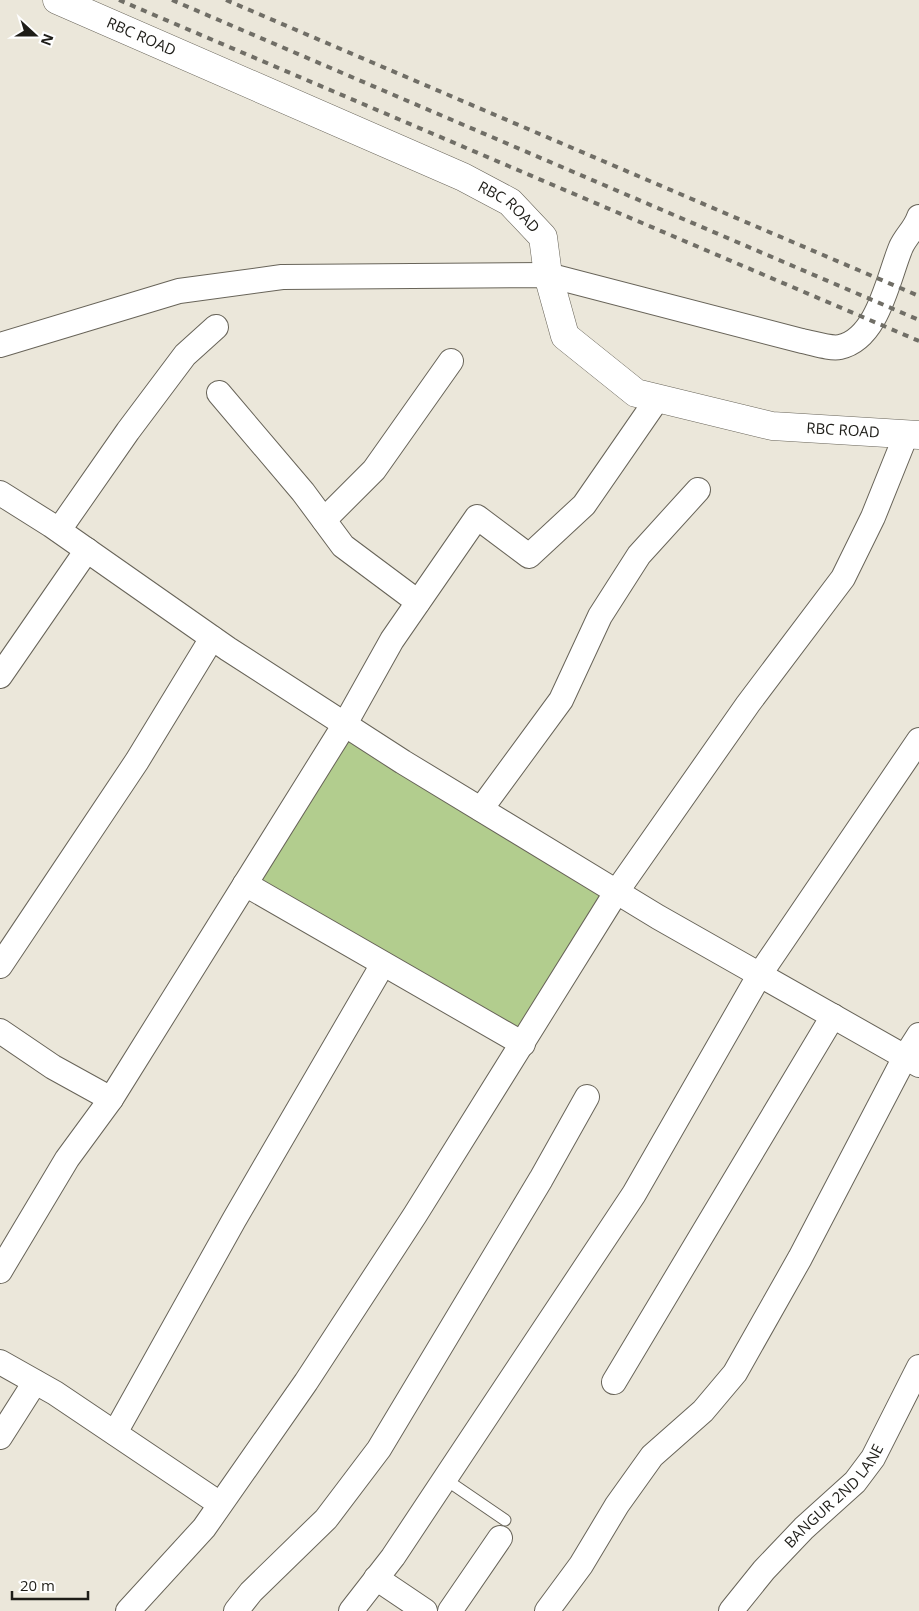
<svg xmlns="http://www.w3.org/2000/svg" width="919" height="1611" font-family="'Open Sans',sans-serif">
	<rect width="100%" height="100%" fill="#ebe7da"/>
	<path fill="#b2cd8e" d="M345,724l272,167 -94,153 -278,-160z"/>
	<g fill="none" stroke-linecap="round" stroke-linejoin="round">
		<g stroke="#686459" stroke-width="13">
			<path id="lane" d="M445,1479l60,41"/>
		</g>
		<g stroke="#686459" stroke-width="26">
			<g id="street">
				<path d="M0,345l179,-54 103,-14 266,-2 254,66c11,2 28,8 38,6 38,-8 48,-69 61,-100 5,-11 14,-18 18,-30"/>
				<path d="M219,393l84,99 40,54 75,56"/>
				<path d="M0,493l51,32 177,124 175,113 255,155 261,148"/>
				<path d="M324,520l50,-50 77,-109"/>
				<path d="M59,530l69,-99 57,-76 31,-28"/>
				<path d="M0,676l87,-126"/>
				<path d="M481,809l80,-109 39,-84 39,-61 59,-65"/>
				<path d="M245,884l278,160"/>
				<path d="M0,966l137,-205 75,-123"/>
				<path d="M0,1031l53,36 58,32"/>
				<path d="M0,1271l67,-112 44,-60 234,-375 47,-84 85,-123 52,39 55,-51 74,-107"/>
				<path d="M0,1362l55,31 165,111"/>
				<path d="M614,1382l219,-366"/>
				<path d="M115,1433l119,-213 149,-256"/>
				<path d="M0,1437l35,-55"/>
				<path d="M376,1578l49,33"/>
				<path d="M128,1611l76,-83 102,-146 109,-167 202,-324 131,-187 95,-126 30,-61 33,-82"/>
				<path d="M236,1611l15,-19 75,-73 53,-70 162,-270 46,-82"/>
				<path d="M351,1611l42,-54 241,-363 126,-220 159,-234"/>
				<path d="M450,1611l50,-73"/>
				<path d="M547,1611l34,-46 36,-60 35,-49 51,-45 32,-38 65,-115 105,-201 14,-22"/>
				<path id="s1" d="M731,1611l33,-41 40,-42 51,-46 18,-24 46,-91"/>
			</g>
		</g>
		<g stroke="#686459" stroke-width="29">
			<g id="secondary">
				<path id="s2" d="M57,0l406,177 47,25 33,35 5,38 17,61 71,57 136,33 147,9"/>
			</g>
		</g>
		<use href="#lane" stroke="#fff" stroke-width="11"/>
		<use href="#street" stroke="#fff" stroke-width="24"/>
		<use href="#secondary" stroke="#fff" stroke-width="28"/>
		<path stroke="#706e66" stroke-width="4" stroke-dasharray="6 6" stroke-linecap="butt" d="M119,0l800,341
			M172,0l747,320
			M226,0l693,296"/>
	</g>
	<g text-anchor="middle" stroke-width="4.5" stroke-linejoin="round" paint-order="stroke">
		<g font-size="15" fill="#1e1d18" stroke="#fff">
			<text dy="5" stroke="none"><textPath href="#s2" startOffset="92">RBC ROAD</textPath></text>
			<text dy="5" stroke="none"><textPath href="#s2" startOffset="498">RBC ROAD</textPath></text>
			<text dy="5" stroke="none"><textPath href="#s2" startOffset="948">RBC ROAD</textPath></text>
			<text dy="5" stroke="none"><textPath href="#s1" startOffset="155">BANGUR 2ND LANE</textPath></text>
		</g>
	</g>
	<g transform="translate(35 35) rotate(111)" stroke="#ffffff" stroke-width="4" paint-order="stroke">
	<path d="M0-4L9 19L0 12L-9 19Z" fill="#1e1d18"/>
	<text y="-8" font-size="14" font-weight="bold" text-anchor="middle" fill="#1e1d18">N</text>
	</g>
	<path d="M12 1591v8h76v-8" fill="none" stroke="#1e1d18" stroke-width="2.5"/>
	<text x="20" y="1591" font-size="15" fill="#1e1d18" stroke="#ffffff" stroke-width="4" paint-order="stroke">20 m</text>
</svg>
